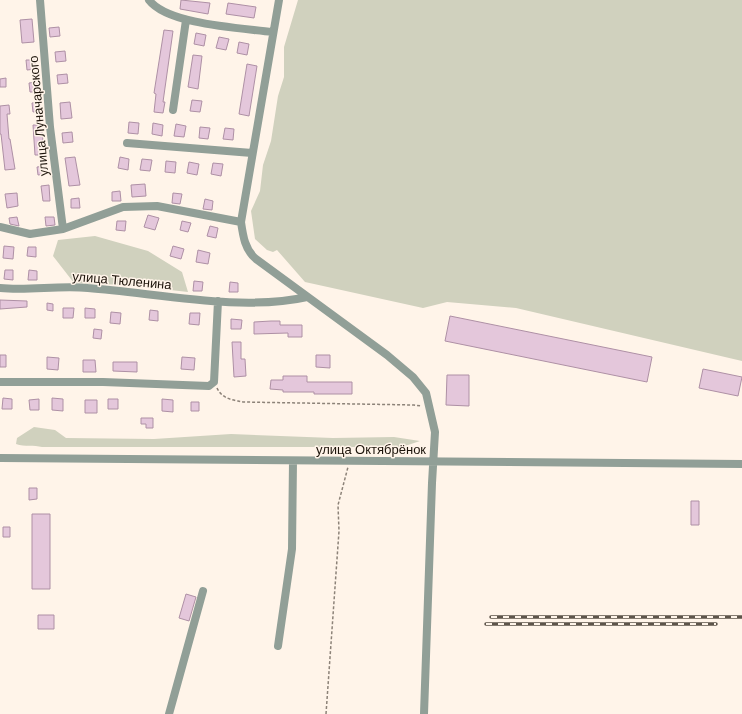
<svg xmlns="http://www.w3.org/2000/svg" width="742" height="714" font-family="'DM Sans',sans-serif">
	<rect width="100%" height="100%" fill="#fff4e9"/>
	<path fill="#d0d1be" d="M298,0h444v361l-226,-53 -69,-6 -24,6 -118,-26 -28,-32 -4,2 -6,-2 -12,-11 -4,-28 9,-20 3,-26 8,-24 7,-45 6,-19v-30z
		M95,236l53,15 34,21 6,20 -61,-7 -53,-2 -21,-27 5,-16z
		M34,427l21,3 11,8 88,1 77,-5 102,4 61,-1 26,4 -18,6h-360c-8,-2 -17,0 -26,-3l1,-6z"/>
	<path fill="#e4c7db" stroke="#ae90a5" d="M181,0l29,3 -2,11 -28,-5z
		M228,3l28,4 -2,11 -28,-4z
		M32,19l2,23 -12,1 -2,-23z
		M59,27l1,9 -10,1 -1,-9z
		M164,30l9,1 -10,71h2l-2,11 -9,-1 2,-18 -2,-1z
		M196,33l10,2 -2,11 -10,-2z
		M219,37l10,2 -3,11 -10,-2z
		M239,42l10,2 -2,11 -10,-2z
		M65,51l1,10 -10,1 -1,-10z
		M193,55l9,1 -4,33 -10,-2z
		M26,60h9l1,9 -9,1z
		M247,64l10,2 -8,50 -10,-2z
		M67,74l1,9 -10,1 -1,-9z
		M6,78v9h-6v-8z
		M38,82v10h-8l-1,-9z
		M192,100l10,1 -2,11 -10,-1z
		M40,102l1,9 -8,1 -1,-9z
		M70,102l2,16 -11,1 -1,-16z
		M9,105l1,9h-3l2,25h1l5,30 -10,1 -4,-36h-1v-28z
		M129,122l10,1 -1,11 -10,-1z
		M153,123l10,2 -1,11 -10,-2z
		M176,124l10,2 -2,11 -10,-1z
		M33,125h8l4,30h-10z
		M200,127l10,1 -2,11 -9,-1z
		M225,128l9,1 -1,11 -10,-1z
		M72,132l1,10 -10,1 -1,-10z
		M75,157l5,28 -11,1 -4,-28z
		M120,157l9,2 -1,11 -10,-2z
		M142,159l10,1 -2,11 -10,-1z
		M166,161l10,1 -1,11 -10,-1z
		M189,162l10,2 -2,11 -10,-2z
		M213,163l10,1 -2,12 -10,-2z
		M46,166l1,8 -9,1 -1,-8z
		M145,184l1,12 -14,1 -1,-12z
		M49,185l1,16h-7l-2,-15z
		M120,191l1,10h-9v-9z
		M17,193l1,13 -11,2 -2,-14z
		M173,193l9,1 -2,10 -8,-1z
		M79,198l1,10h-9v-9z
		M205,199l8,2 -1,9 -9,-1z
		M148,215l11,3 -4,12 -11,-3z
		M17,217l2,9 -9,-2 -1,-6z
		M45,217h9l1,8 -9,1z
		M117,221h9l-1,10 -9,-1z
		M182,221l9,2 -3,9 -8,-2z
		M210,226l8,2 -2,10 -9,-2z
		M4,246l10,1 -1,12 -10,-1z
		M173,246l11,3 -3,10 -11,-3z
		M28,247h8v10l-9,-1z
		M198,250l12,3 -2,11 -12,-2z
		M5,270h8v10l-9,-1z
		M29,270l8,1v9h-9z
		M194,281l9,1 -1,9h-9z
		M230,282l8,1v9h-9z
		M0,300l27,1v6l-27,2z
		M47,303l6,1v7l-6,-1z
		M63,308h11l-1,10h-10z
		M85,308l10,1v9h-10z
		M150,310l8,1v10l-9,-1z
		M111,312l10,1 -1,11 -10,-1z
		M190,313h10l-1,12 -10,-1z
		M450,316l202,41 -5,25 -202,-41z
		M231,319l11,1 -1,9h-10z
		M271,321h9v4h22v12h-14v-4l-34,1v-12z
		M94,329l8,1 -1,9 -8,-1z
		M232,342h9v17h4l1,17 -12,1z
		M0,355h6v12h-6z
		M316,355h14v13l-14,-1z
		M47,357l12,1 -1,12 -11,-1z
		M182,357l13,1 -1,12 -13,-1z
		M83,360h12l1,12h-13z
		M113,362h24v10l-24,-1z
		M703,369l39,8 -4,19 -39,-8z
		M447,375h22v31l-23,-1z
		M283,376h24v6h45v12h-38v-2h-31v-2l-13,-1 1,-9h12z
		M3,398l9,1v10h-10z
		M52,398l11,1v12l-11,-1z
		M39,399v11h-9l-1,-10z
		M108,399h10v10h-10z
		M162,399l11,1v12l-11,-1z
		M85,400h12v13h-12z
		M191,402h8v9h-8z
		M141,418h12v10h-7v-4h-5z
		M29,488h8v11l-8,1z
		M691,501h8v24h-8z
		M32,514h18v75h-18z
		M3,527h7v10h-7z
		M186,594l10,3 -7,24 -10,-3z
		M38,615h16v14h-16z"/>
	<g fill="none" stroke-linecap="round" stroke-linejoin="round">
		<path stroke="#8c8278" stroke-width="1.5" stroke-dasharray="3 2" stroke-linecap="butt" d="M217,388c5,11 16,12 26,14l171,3 8,1
			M326,714l13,-183 -1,-26 10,-38"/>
		<path stroke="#919f97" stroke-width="8" d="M40,0l10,127 13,102
			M149,0c19,25 93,28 123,32
			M279,0l-38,222c2,14 4,28 15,37l131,96 26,22 13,16 9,39 -3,51 -8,231
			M173,110l13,-90
			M127,143l125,10
			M0,227l30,7 33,-5 60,-22 34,-1 84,16
			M0,288c29,3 59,-3 88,0 68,5 153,24 219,9
			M0,382h103l106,4 5,-4 4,-81
			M0,458l742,6
			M278,646l14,-97 1,-88
			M169,714l34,-123"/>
		<g stroke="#5d544a" stroke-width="3.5">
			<path id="rail" d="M491,617h251
				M486,624h230"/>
		</g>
		<use href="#rail" stroke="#fff4e9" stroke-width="2" stroke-dasharray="6" stroke-linecap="butt"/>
	</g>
	<g text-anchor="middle" stroke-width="3" stroke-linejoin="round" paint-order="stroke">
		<g font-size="13" fill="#1d140b" stroke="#fff4e9">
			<text transform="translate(38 116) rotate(-95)" y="5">улица Луначарского</text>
			<text transform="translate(122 280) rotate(5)" y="5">улица Тюленина</text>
			<text x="371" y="454">улица Октябрёнок</text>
		</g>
	</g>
</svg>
